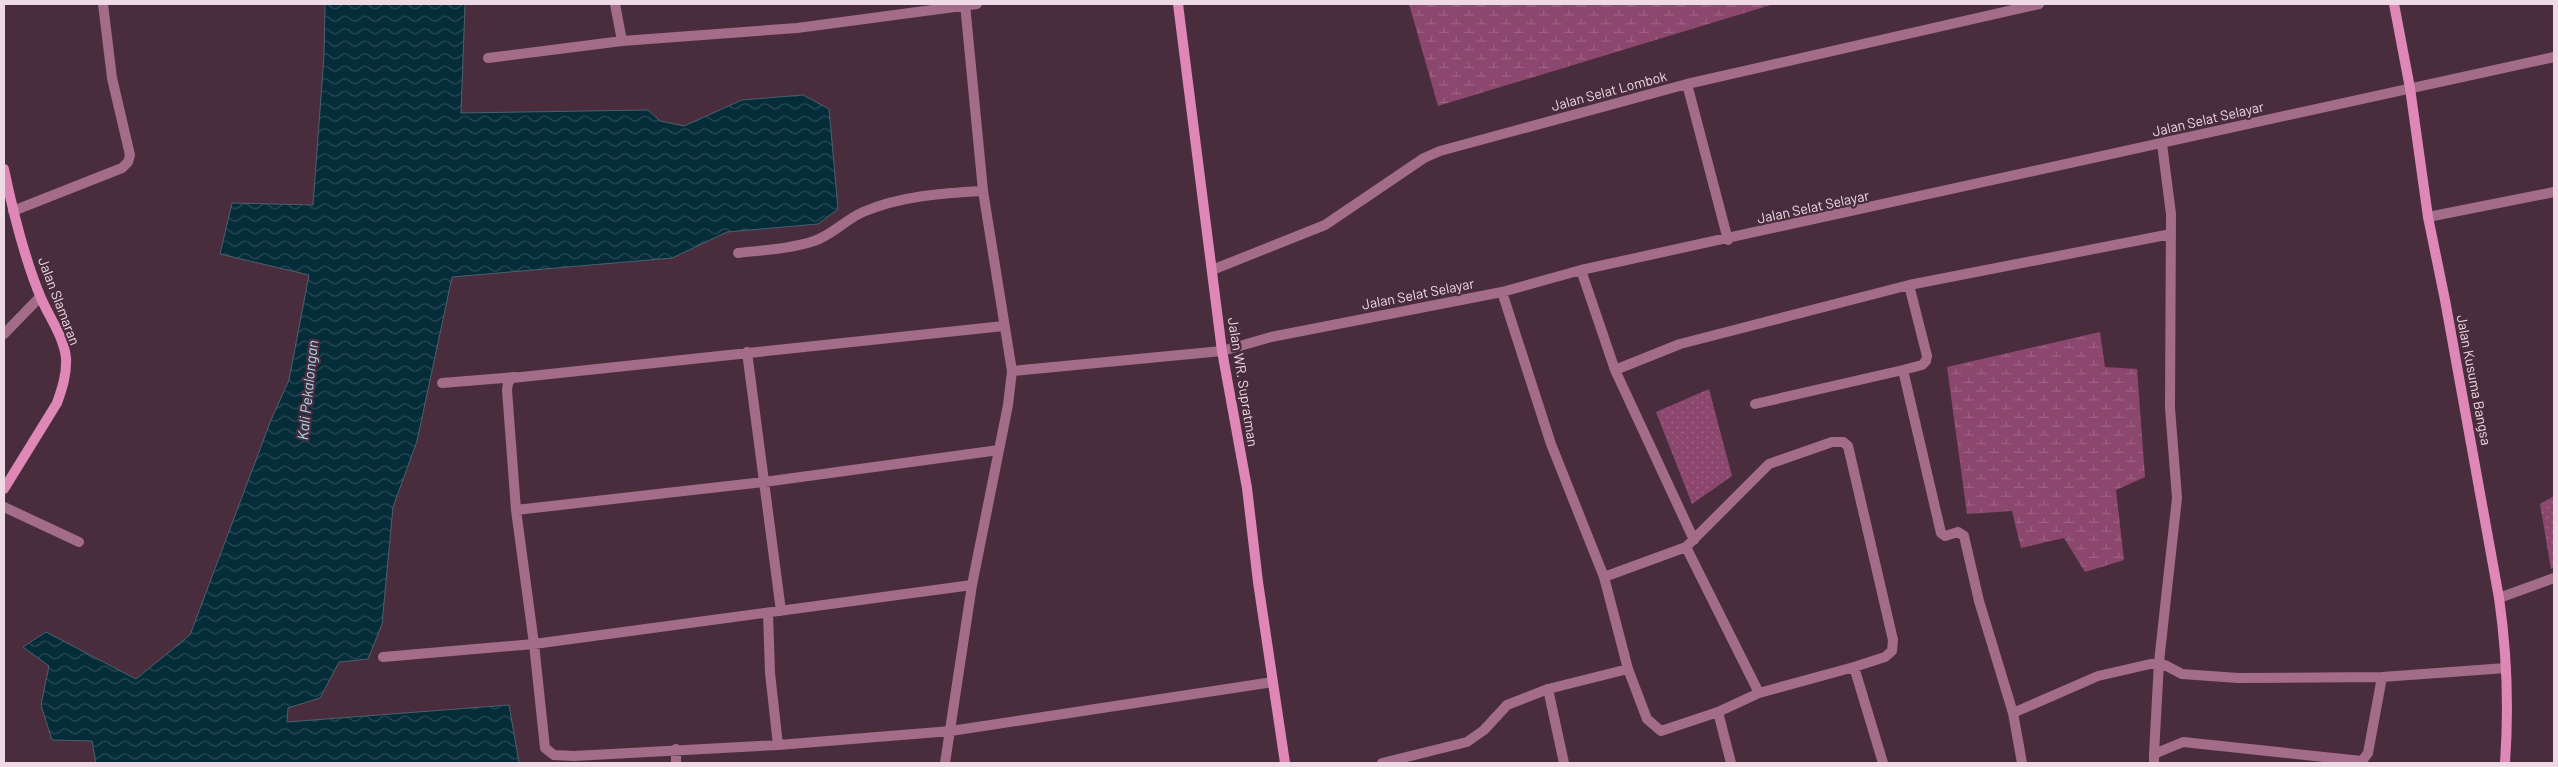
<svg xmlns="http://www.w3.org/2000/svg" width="2558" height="767" font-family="Barlow,sans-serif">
	<defs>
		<pattern id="green-dots" width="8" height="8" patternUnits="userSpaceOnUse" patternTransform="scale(1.25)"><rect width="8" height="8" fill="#8c476e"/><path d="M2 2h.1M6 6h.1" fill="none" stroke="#9c6183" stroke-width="1.8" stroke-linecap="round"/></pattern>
		<pattern id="wetland-marsh" width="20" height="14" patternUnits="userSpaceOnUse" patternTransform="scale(1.25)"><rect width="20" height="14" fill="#8c476e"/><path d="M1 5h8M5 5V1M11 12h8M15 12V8" fill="none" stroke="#9c6183"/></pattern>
		<pattern id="water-waves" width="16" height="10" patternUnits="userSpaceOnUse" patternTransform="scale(1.25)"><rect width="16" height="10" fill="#052c39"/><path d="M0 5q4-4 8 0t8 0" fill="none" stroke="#2a4a56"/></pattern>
	</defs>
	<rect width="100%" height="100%" fill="#4a2d3d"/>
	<path fill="url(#green-dots)" d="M1709,389l23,87 -40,28 -36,-92z
		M2554,496v71l-3,2 -11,-65z"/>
	<path fill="url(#wetland-marsh)" d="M1409,4h365l-336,102z
		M2100,332l5,35 32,2 8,108 -29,13 8,70 -39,12 -21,-34 -43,10 -9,-37 -45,3 -20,-147z"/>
	<path fill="url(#water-waves)" stroke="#4b606c" d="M325,4h140l-4,109 187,-3 12,11 24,5 58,-26 61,-5 26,14 9,100 -20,15 -91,8 -55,26 -220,19 -35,164 -24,66 -11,117 -14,35 -29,3 -19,36 -32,10 -1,14 222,-17 10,58h-423l-4,-22 -40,-1 -11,-35 8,-39 -26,-19 23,-15 90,47 54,-44 81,-215 18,-40 20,-105 -89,-21 12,-51 81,2 11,-149z"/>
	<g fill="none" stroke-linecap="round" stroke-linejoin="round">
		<path stroke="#a36c89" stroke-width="10" d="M738,253c25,-3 52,-4 76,-12 18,-6 31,-21 49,-29 37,-16 80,-19 120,-21"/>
		<path stroke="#a36c89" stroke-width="10" d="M615,4l7,37
			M488,58l134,-17 175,-13 180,-24
			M1687,84l41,156
			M13,211l109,-43 6,-6 2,-7 -18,-77 -9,-74
			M2428,217l126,-25
			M1212,270l113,-45 99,-67 16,-7 247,-67 352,-80
			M1581,270l34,100 79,170
			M1909,285l18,71 -1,5 -4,4 -19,5 38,163 4,3 13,-4 6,4 15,65 34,112 85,-37 61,-14 23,12 56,4 144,-1 124,-9
			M1502,292l49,152 53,133 24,92 19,50 14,12 57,-19 41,-19 95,-26 31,-10 7,-6 1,-11 -45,-194 -5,-4h-11l-63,22 -83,83 73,146
			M1004,326l-492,52 -4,5 -1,7 9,120 18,134 11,104 9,7 20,1 204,-11 173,-14 322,-49
			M4,334l36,-37
			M747,352l34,259
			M1615,370l65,-26 229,-59 262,-51
			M1012,371l210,-20 49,-14 231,-45 79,-22 973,-213
			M442,383l73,-6
			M1755,404l148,-34
			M4,507l75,35
			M516,510l248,-28 235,-32
			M1604,577l82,-30
			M2499,598l55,-20
			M768,613l2,60 8,72
			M383,657l151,-13 438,-59
			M1854,667l29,96
			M1548,689l16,74
			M1718,712l13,51
			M2013,713l9,50
			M2154,754l5,-92 18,-164 -7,-90 1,-194 -9,-70
			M676,763v-14
			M945,763l27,-178 36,-180 4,-34 -29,-180 -18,-187
			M1382,763l85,-21 17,-12 23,-25 41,-16 80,-20
			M2154,763v-9l29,-12 179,19 6,-8 14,-76"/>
		<path stroke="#df87b7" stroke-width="10" d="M1178,4l44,347 25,137 11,94 27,181
			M2394,4l16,84 18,129 17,83 54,298c8,55 10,109 6,165
			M4,169c9,43 20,89 37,129 8,19 23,39 25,60 1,16 -4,31 -9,45l-53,86"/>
	</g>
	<g text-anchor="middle" stroke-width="4.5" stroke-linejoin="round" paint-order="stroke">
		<g font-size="14" fill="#eedae4" stroke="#4a2d3d">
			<text transform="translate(1609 91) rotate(-15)" y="5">Jalan Selat Lombok</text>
			<text transform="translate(2208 119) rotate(-13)" y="5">Jalan Selat Selayar</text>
			<text transform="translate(1813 207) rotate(-12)" y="5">Jalan Selat Selayar</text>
			<text transform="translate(1418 294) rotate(-11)" y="5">Jalan Selat Selayar</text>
			<text transform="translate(59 301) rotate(69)" y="5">Jalan Slamaran</text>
			<text transform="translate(2474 380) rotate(79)" y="5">Jalan Kusuma Bangsa</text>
			<text transform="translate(1243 382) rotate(81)" y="5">Jalan WR. Supratman</text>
		</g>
		<g font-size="15" font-style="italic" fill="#a9dcf1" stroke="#4a2d3d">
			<text transform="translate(308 390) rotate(-84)" y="5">Kali Pekalongan</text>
		</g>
	</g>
	<rect width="2558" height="767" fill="none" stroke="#eedae4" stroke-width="10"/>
</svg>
